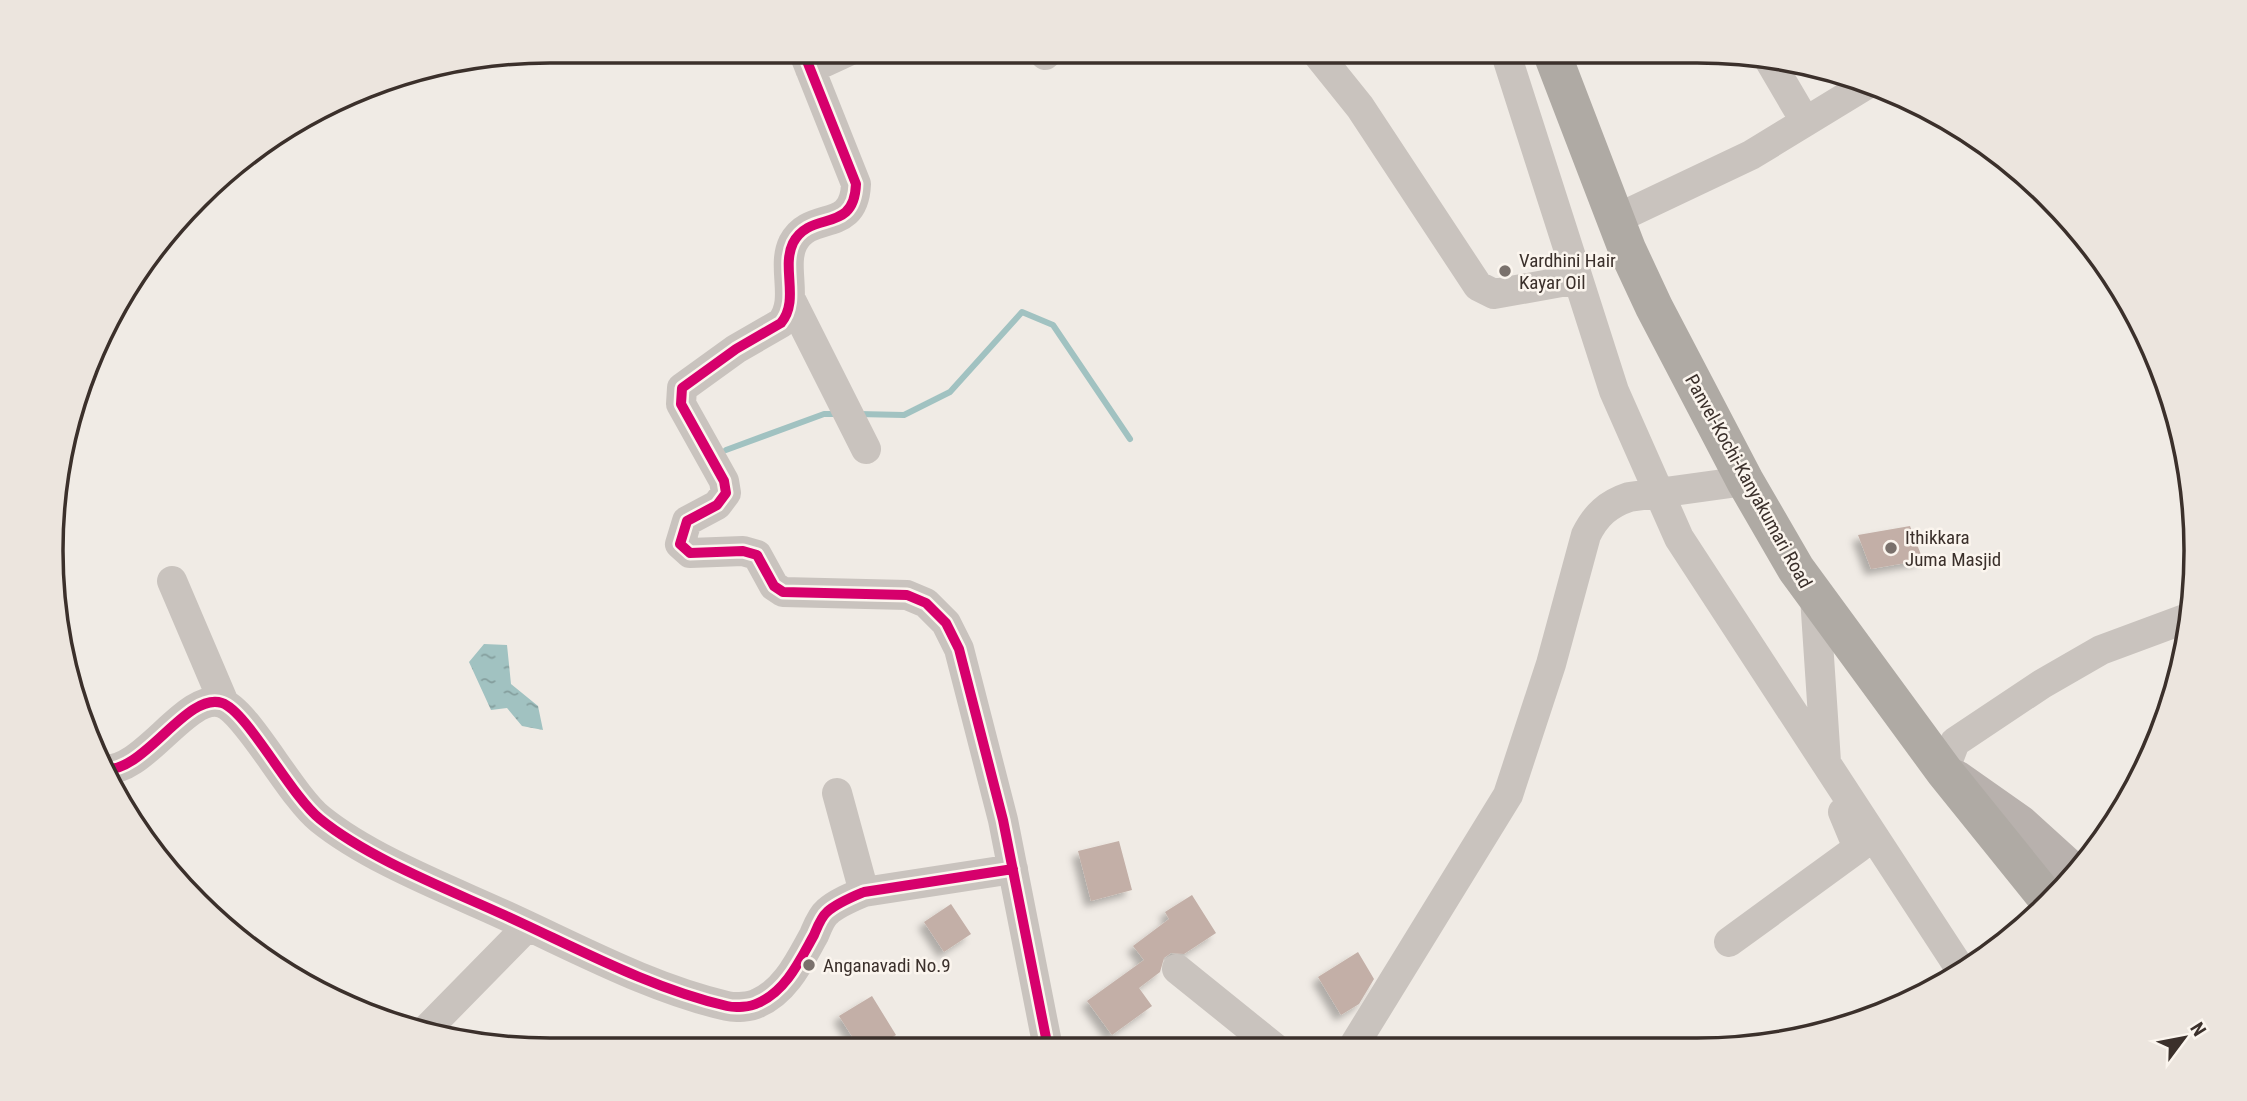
<svg xmlns="http://www.w3.org/2000/svg" width="2247" height="1101" font-family="'Roboto Condensed',sans-serif">
	<defs>
		<pattern id="water-ripples" width="26" height="14" patternUnits="userSpaceOnUse" patternTransform="scale(1.75)"><rect width="26" height="14" fill="#a1c2c1"/><path d="M2 4q2-2 4 0t4 0M15 11q2-2 4 0t4 0" fill="none" stroke="#849e9d"/></pattern>
		<filter id="shadow"><feDropShadow dx="-6" dy="6" stdDeviation="3.5" flood-color="#0004"/></filter>
	</defs>
	<rect width="100%" height="100%" fill="#f0ebe5"/>
	<path fill="url(#water-ripples)" d="M484,644l23,1 4,39 27,22 5,24 -21,-4 -15,-18 -16,2 -22,-48z"/>
	<g fill="none" stroke-linecap="round" stroke-linejoin="round">
		<path stroke="#a1c2c1" stroke-width="6" d="M858,414l46,1 46,-23 72,-80 31,13 77,114
			M726,450l98,-36h16"/>
	</g>
	<path fill="#c3afa7" filter="url(#shadow)" d="M1910,526l13,34 -52,9 -13,-34z
		M1119,841l13,49 -41,11 -13,-50z
		M1192,895l24,38 -32,21 -13,-1 -7,5 -4,14 -21,16 13,18 -40,29 -25,-34 57,-41 -11,-14 36,-27 -4,-7z
		M951,904l20,30 -27,18 -20,-30z
		M1358,952l16,27 -15,25 -18,11 -23,-38z
		M872,996l24,39 -23,14h-13l-21,-33z"/>
	<g fill="none" stroke-linecap="round" stroke-linejoin="round">
		<path stroke="#c9c3be" stroke-width="30" d="M803,51l53,133c-2,51 -45,25 -63,59 -12,25 7,57 -12,80l-45,26 -54,39 -1,16 43,77 2,12 -9,12 -30,16 -7,23 10,9 53,-2 14,4 17,31 9,6 124,3 19,8 20,20 13,26 44,171 45,228
			M1315,51l45,56 118,179 16,8 84,-15
			M1505,51l109,340 65,147 282,432
			M1045,55l5,-4
			M1768,58l37,63
			M810,69l39,-18
			M1616,219l135,-64 118,-72
			M790,298l76,151
			M172,581l52,122
			M1815,597l11,165
			M102,769c41,7 84,-78 120,-66 25,8 68,92 98,116 48,39 125,69 182,95 73,33 147,74 225,92 8,2 24,1 31,-3 28,-12 42,-43 56,-68 3,-7 7,-18 13,-23 10,-9 25,-15 37,-20l149,-23
			M1944,771l11,-29 87,-58 59,-34 89,-33
			M837,793l27,99
			M1729,942l129,-94 -15,-36
			M1177,969l98,79
			M424,1032l104,-106
			M1353,1047l155,-252 43,-131 35,-129c10,-20 22,-31 43,-38l116,-16"/>
		<path stroke="#b8b1ad" stroke-width="38" d="M1956,779l64,45 54,49"/>
		<path stroke="#afaaa4" stroke-width="38" d="M1551,51l76,198 27,58 91,174 51,88 148,202 104,129"/>
		<g stroke="#fbf5ee" stroke-width="15">
			<path id="cycleway" d="M803,51l53,133c-2,51 -45,25 -63,59 -12,25 7,57 -12,80l-45,26 -54,39 -1,16 43,77 2,12 -9,12 -30,16 -7,23 10,9 53,-2 14,4 17,31 9,6 124,3 19,8 20,20 13,26 44,171 45,228
				M102,769c41,7 84,-78 120,-66 25,8 68,92 98,116 48,39 125,69 182,95 73,33 147,74 225,92 8,2 24,1 31,-3 28,-12 42,-43 56,-68 3,-7 7,-18 13,-23 10,-9 25,-15 37,-20l149,-23"/>
		</g>
		<use href="#cycleway" stroke="#d6006c" stroke-width="10"/>
	</g>
	<g fill="#7a716c" stroke="#fbf5ee" stroke-width="2.5">
		<circle cx="1505" cy="271" r="7"/>
		<circle cx="1891" cy="548" r="7"/>
		<circle cx="809" cy="965" r="7"/>
	</g>
	<g text-anchor="middle" stroke-width="5" stroke-linejoin="round" paint-order="stroke">
		<g font-size="19" fill="#3b302b" stroke="#fbf5ee" text-anchor="start">
			<text x="1519" y="267">Vardhini Hair<tspan x="1519" dy="22">Kayar Oil</tspan></text>
			<text x="1905" y="544">Ithikkara<tspan x="1905" dy="22">Juma Masjid</tspan></text>
			<text x="823" y="972">Anganavadi No.9</text>
		</g>
		<g font-size="19" fill="#3b302b" stroke="#fbf5ee">
			<text transform="translate(1749 481) rotate(61)" y="7">Panvel-Kochi-Kanyakumari Road</text>
		</g>
	</g>
	<path d="M0 0H2247V1101H0ZM550 63H1697A487 487 0 0 1 2184 550V551A487 487 0 0 1 1697 1038H550A487 487 0 0 1 63 551V550A487 487 0 0 1 550 63Z" fill="#ece5de" fill-rule="evenodd"/>
	<path fill="none" stroke="#3b302b" stroke-width="3.5" d="M550 63H1697A487 487 0 0 1 2184 550V551A487 487 0 0 1 1697 1038H550A487 487 0 0 1 63 551V550A487 487 0 0 1 550 63Z"/>
	<g transform="translate(2184 1038) rotate(58)" stroke="#fbf5ee" stroke-width="5" paint-order="stroke">
	<path d="M0-5L12 26L0 18L-12 26Z" fill="#3b302b"/>
	<text y="-10" font-size="19" font-weight="bold" text-anchor="middle" fill="#3b302b">N</text>
	</g>
</svg>
